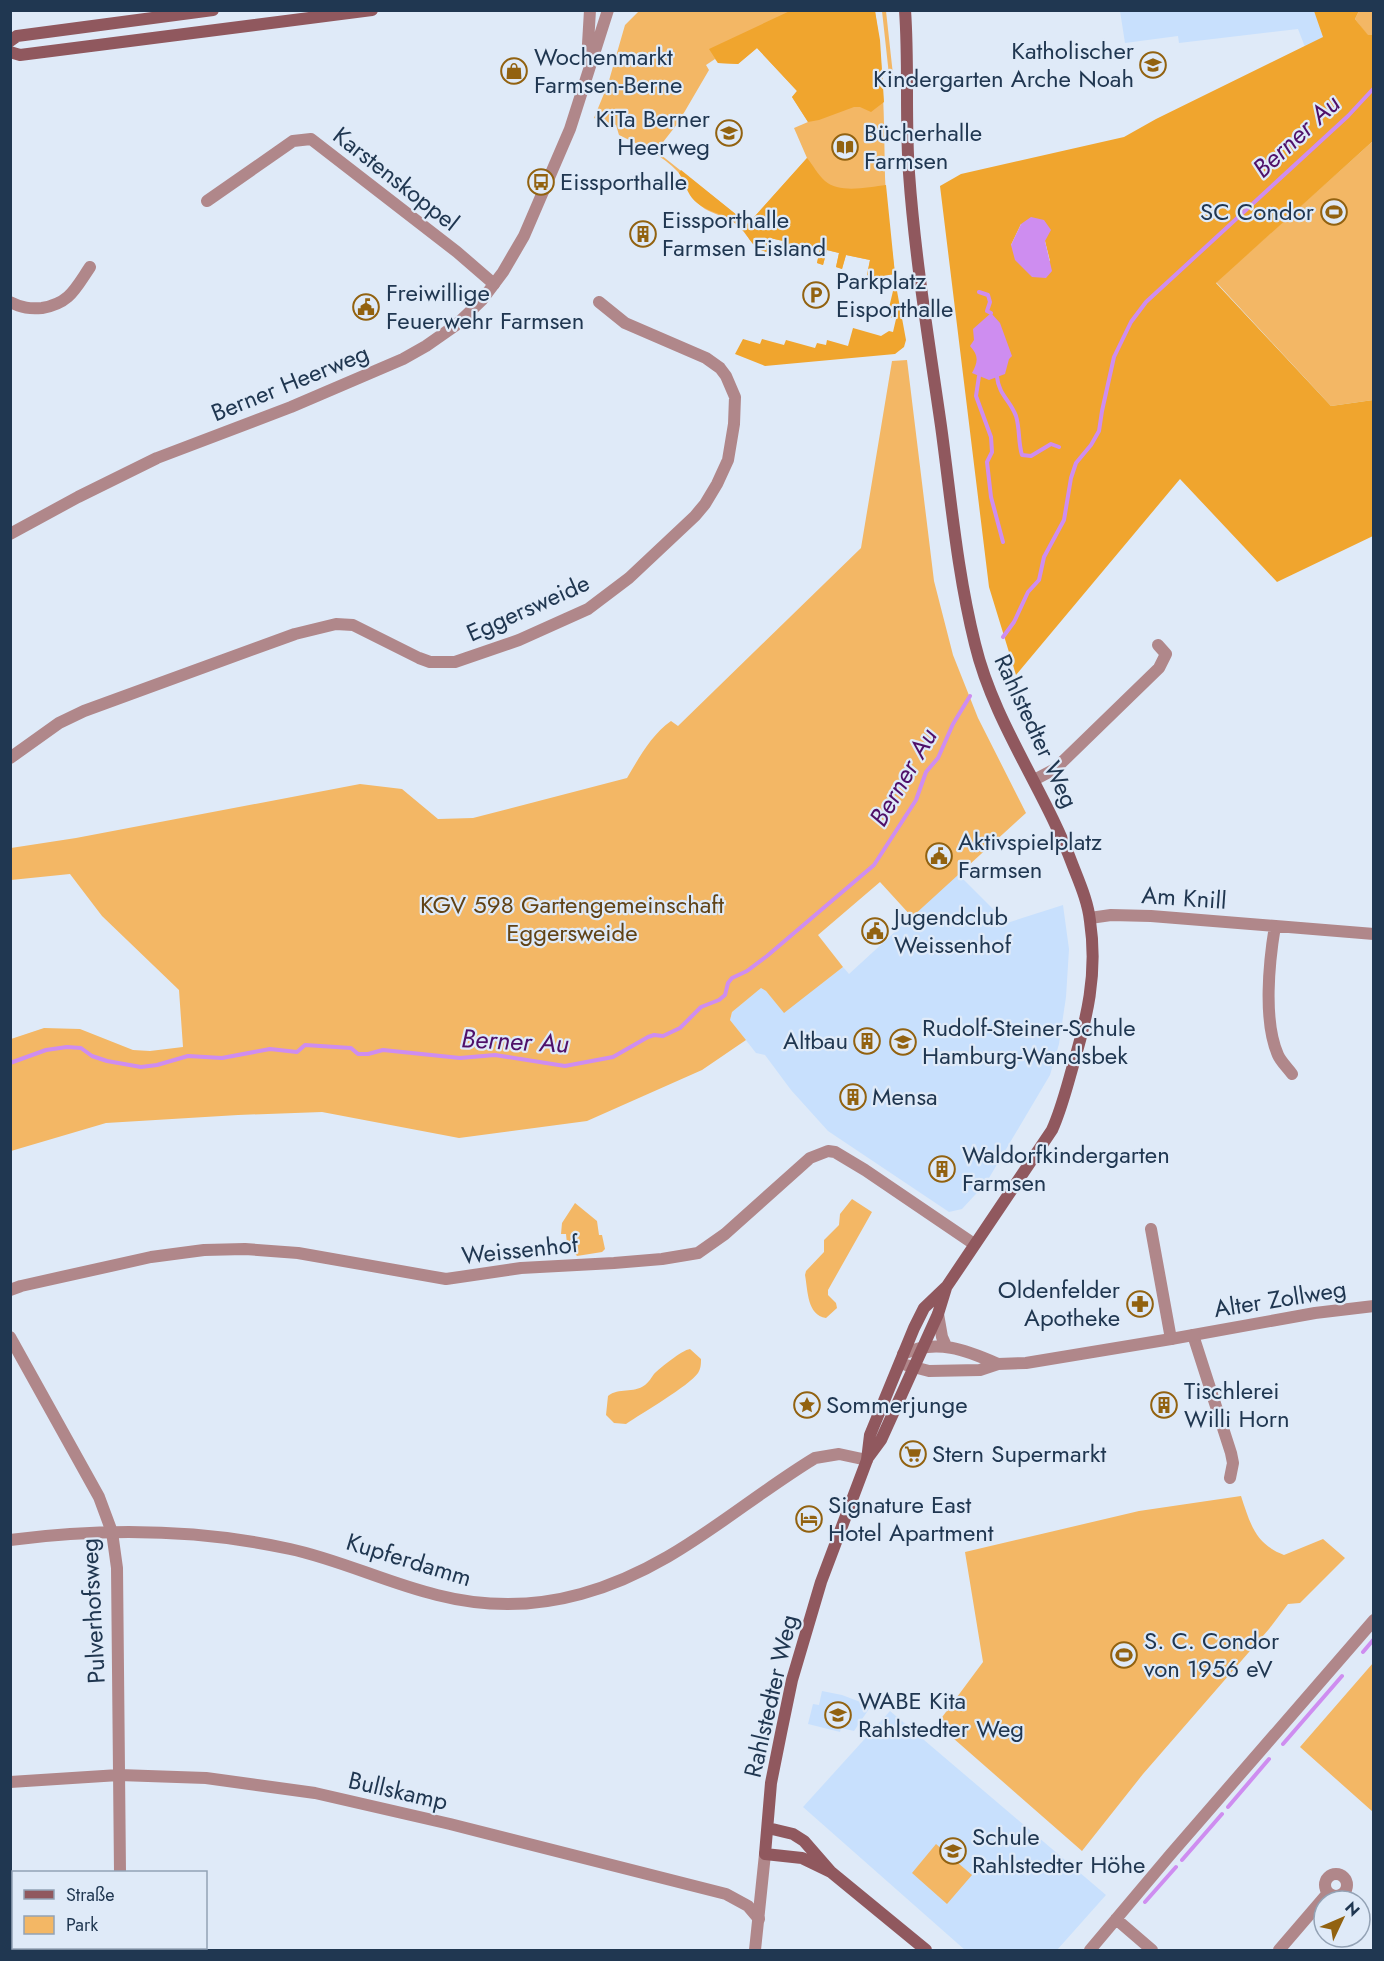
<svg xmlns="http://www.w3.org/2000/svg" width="1384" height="1961" font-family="Jost,sans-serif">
	<rect width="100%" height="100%" fill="#dfeaf8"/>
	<path fill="#c8e0fd" d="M1120,11h194l10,26 -19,10 -7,-18 -119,14 -1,-7 -53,7z
		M958,874l49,49 56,-18 6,44 -3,48 -7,47 -9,31 -64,108 -24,26 -13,3 -121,-81 -37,-41 -26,-35 -9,-2 -26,-33 2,-8 29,-25 5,4 18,21 59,-45 6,7z
		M822,1691l20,4 29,11 -17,25 -13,-3 -1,4 -32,-8 5,-20 6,1z
		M890,1711l216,184 -49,55h-92l-162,-143z"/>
	<path fill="#f3b765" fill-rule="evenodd" d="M639,11h236c9,55 9,110 10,166 1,33 6,65 10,97l-20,3 -8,-2 3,-15 -24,-5 -4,14 -6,-2 3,-14 -12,-3 -4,15 -6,-2 3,-14 -28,-6 -3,13 -9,-2 3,-13 -13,-3 -3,14c-16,-4 -18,-17 -30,-27 -10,-10 -26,-10 -36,-19 -12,-10 -14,-23 -23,-34 -15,-17 -39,-27 -59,-37l-3,-10 -22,-7 14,-34 17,-59zM757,48l40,43 -5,6 16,25 -14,6 13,30 -59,66 -92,-73 22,-28 31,-53 -3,-5 9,-6 3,4 20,1z
		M882,11h4l8,73h-4z
		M1359,11h14v24l-5,1 -13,-17z
		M1373,141v259l-42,6 -115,-124z
		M907,360l27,221 19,74 25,63 48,95 -114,104 -32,-35 -62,53 25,32 -59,46 -18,-22 -5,-3 -29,24 -2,8 16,20 -44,30 -115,51 -128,17 -137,-26 -84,3 -132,8 -95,28v-112l33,-11 36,1 53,21 17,1 33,-4 -4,-57 -77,-74 -32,-42 -59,6v-32l65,-10 284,-54 42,5 36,30 35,-1 154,-40c12,-20 24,-43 44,-57l7,5 183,-178 31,-187z
		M852,1199l20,13 -44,78v5l8,8 1,5 -11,10c-19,-3 -18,-27 -21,-43l1,-4 18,-19v-12l15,-15 1,-11z
		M575,1203l22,18 2,14h3l3,14 -3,3 -25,4 -10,-12 -1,-10h-5l1,-11z
		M690,1349l11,10c0,5 0,9 -3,14 -9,13 -56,40 -72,51l-12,-1 -8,-8 2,-19c11,-9 25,-2 37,-11 4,-3 6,-7 9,-11 6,-6 28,-24 36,-25z
		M1241,1496c9,27 14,48 43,59l39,-16 22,19 -45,45 -12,1 -19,25 -126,145 -61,77 -145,-127 46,-62 -18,-110 174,-41z
		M1373,1663v149l-73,-65z
		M936,1844l36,31 -25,29 -35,-31z"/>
	<path fill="#f0a52e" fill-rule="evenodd" d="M792,10l83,1 5,29 4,62 -13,10 -11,-5h-6l-35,13 -11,2 -16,-25 5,-6 -40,-43 -19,16 -20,-1 -9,-14z
		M1314,11h45l-4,8 13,16h5v106l-157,142 115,123 42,-6v136l-96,46 -97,-103 -164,196 -27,-88 -49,-401 21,-12 163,-37 32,-18 167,-82zM1021,224l24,17 5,20 -39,-16z
		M807,158c6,7 11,17 18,23 15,13 43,6 61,4l9,89 -20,3 -8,-2 3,-15 -24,-5 -4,14 -6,-2 3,-14 -12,-3 -4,15 -6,-2 3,-14 -28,-6 -3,13 -9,-2 3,-13 -13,-3 -3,14c-17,-4 -18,-18 -30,-28 -14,-12 -32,-11 -45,-26 -6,-8 -8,-17 -13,-25l2,-3 67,54z
		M893,291h4l9,49 -2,7 -9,7 -130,12 -30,-12 8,-15 17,5 2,-5 22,6 2,-5 29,8 2,-5 9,2 1,-5 21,6 5,-18 28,8 8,-5 4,1 3,-13 -9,-3z"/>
	<path fill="#ce8df0" d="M1031,217l13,3 7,10 -6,11 7,30 -6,7 -14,-1 -17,-17 -4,-15 10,-21z
		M991,313l9,10 12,33 -3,3 -4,15 -16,6 -17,-7c6,-11 7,-17 -2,-27l4,-6 -1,-11z"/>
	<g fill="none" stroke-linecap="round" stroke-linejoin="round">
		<path stroke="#ce8df0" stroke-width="4" d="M979,292l9,3 2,7 -3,9 4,2
			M979,376l-3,20 15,41 1,15 -5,10 4,35 12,45
			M997,377c2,18 13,23 19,39 4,13 2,26 6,39l9,1 20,-12 8,3
			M1003,637l11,-15 14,-30 11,-12 5,-23 20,-37 7,-42 5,-15 15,-18 8,-14 3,-20 12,-54 17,-35 15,-20 202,-186 26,-28
			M10,1063l36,-13 21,-3 14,1 11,8 15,5 34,6 16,-2 31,-9 34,2 48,-9 27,3 8,-7 46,3 7,6h10l15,-4 77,8 35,-3 70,11 48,-9 35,-20 6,-2 9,1 17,-8 21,-21 18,-7 6,-5 3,-12 4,-5 15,-7 20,-15 107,-91 42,-65 10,-28 12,-14 15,-34 17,-28
			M1363,1652l11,-13
			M1283,1744l59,-68
			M1228,1807l41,-48
			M1182,1860l40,-46
			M1145,1902l31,-35"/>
		<path stroke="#b0878a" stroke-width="12" d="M207,201l86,-60 18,-2 146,113 37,32
			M10,302c12,6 20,7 32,6 28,-5 33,-19 48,-41
			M10,758l49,-35 25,-12 211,-77 41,-10 17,1 66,33 11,4h25l64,-22 69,-31 41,-31 66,-62 10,-12 12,-20 11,-24 6,-36 1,-27 -9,-21 -6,-8 -14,-10 -81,-35 -26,-21
			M1034,780l21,-11 104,-101 7,-14 -8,-9
			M1090,918l21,-3 40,1 223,18
			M1275,926c-6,36 -12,95 3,129 3,7 10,13 14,19
			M1151,1229l20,110
			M10,1290l11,-4 130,-29 53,-7 41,-1 53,4 148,26 75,-11 93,-5 48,-4 36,-6 27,-19 85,-76 18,-7 7,1 30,18 109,74
			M1193,1335l38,118 2,10 -3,15
			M112,1532l5,36 3,304
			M10,1782l109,-7 87,3 109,15 135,31 276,70 22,12 11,13
			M1325 1885a11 11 0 1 1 22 0a11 11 0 1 1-22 0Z
			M1116,1919l36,31
			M143,1948l2,2
			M1090,1950l80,-95 204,-235
			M1279,1950l49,-57"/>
		<path stroke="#b0878a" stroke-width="12" d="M587,61l3,-51
			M10,534l68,-37 79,-39 134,-51 112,-48 23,-13 30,-21 26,-25 21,-28 21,-36 46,-107 38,-119
			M938,1314l4,23 4,9
			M10,1337l89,160 13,35
			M903,1354c33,-16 63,-4 95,10
			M906,1365l23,6 51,-1 18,-6 28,-1 145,-24 144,-26 59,-7
			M10,1540c93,-12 189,-11 280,9 51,11 97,34 147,46 47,12 97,12 144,-1 92,-25 155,-88 234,-136l24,-4 28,6
			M755,1950l10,-96"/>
		<path stroke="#90585e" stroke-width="12" d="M10,41l7,-5 196,-26
			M10,52l10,3 352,-45
			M867,1459l14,-19 57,-126 8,-26
			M768,1828l25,6 11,7 27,31 95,78
			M831,1872l-29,-14 -37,-4 6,-71 10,-50 11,-53 29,-98 46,-122 3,-25 44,-107 10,-20 23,-22 105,-156c9,-20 14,-40 20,-61 15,-51 26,-95 18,-148 -2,-19 -10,-37 -17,-55 -28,-76 -79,-143 -98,-222 -18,-72 -24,-145 -34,-218 -12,-84 -26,-168 -32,-253 -4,-54 0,-108 -4,-163"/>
	</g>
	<defs>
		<g id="school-ring" transform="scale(1.35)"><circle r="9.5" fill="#dfeaf8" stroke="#926210" stroke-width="1.5"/><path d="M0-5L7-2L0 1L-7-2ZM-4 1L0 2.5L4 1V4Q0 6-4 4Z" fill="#926210"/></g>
		<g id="shop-ring" transform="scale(1.35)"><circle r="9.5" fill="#dfeaf8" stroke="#926210" stroke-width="1.5"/><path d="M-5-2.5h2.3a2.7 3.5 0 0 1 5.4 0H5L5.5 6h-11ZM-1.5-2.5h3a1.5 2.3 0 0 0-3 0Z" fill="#926210"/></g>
		<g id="library-ring" transform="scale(1.35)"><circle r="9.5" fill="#dfeaf8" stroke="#926210" stroke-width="1.5"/><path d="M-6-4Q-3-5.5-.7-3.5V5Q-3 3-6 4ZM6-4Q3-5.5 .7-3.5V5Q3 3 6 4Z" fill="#926210"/></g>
		<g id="bus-ring" transform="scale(1.35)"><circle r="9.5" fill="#dfeaf8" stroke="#926210" stroke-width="1.5"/><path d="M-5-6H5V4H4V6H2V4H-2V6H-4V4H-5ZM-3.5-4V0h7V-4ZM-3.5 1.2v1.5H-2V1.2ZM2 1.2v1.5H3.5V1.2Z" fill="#926210"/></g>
		<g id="stadium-ring" transform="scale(1.35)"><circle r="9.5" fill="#dfeaf8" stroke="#926210" stroke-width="1.5"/><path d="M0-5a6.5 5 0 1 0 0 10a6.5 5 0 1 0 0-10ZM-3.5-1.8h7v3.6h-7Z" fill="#926210"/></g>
		<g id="building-ring" transform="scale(1.35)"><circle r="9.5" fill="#dfeaf8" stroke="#926210" stroke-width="1.5"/><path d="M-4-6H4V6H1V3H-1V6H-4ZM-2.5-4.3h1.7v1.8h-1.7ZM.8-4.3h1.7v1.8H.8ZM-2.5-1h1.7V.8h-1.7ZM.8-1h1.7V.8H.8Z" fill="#926210"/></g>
		<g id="parking-ring" transform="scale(1.35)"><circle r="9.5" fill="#dfeaf8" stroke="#926210" stroke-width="1.5"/><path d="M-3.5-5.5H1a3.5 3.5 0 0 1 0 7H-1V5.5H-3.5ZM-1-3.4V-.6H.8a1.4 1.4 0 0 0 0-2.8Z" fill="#926210"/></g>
		<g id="civic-ring" transform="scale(1.35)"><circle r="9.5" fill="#dfeaf8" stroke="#926210" stroke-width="1.5"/><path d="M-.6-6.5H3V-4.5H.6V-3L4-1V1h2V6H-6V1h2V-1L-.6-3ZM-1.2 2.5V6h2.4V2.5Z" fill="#926210"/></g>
		<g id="pharmacy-ring" transform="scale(1.35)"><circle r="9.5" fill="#dfeaf8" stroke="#926210" stroke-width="1.5"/><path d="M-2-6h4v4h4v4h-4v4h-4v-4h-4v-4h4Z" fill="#926210"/></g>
		<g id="sight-ring" transform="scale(1.35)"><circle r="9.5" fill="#dfeaf8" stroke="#926210" stroke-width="1.5"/><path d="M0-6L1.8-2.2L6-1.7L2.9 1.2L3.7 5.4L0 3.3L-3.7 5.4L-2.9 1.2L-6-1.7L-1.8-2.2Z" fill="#926210"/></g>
		<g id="supermarket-ring" transform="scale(1.35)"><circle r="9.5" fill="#dfeaf8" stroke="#926210" stroke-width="1.5"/><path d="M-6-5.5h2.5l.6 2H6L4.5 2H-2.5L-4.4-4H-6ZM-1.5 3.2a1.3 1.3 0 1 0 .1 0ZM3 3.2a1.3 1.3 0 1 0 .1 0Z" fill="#926210"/></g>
		<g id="hotel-ring" transform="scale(1.35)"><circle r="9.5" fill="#dfeaf8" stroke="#926210" stroke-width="1.5"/><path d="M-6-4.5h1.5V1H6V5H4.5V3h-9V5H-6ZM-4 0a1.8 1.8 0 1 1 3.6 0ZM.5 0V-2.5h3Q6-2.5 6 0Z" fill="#926210"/></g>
	</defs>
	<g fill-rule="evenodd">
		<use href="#school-ring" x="1153" y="65"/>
		<use href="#shop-ring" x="514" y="71"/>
		<use href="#school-ring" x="729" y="133"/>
		<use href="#library-ring" x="845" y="147"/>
		<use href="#bus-ring" x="541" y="182"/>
		<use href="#stadium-ring" x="1334" y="212"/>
		<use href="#building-ring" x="643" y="234"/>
		<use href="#parking-ring" x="816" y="295"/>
		<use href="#civic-ring" x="366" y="307"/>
		<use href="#civic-ring" x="939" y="856"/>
		<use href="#civic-ring" x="875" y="931"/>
		<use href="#building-ring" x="867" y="1041"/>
		<use href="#school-ring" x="903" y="1042"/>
		<use href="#building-ring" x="853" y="1097"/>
		<use href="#building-ring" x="942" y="1169"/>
		<use href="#pharmacy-ring" x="1140" y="1304"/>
		<use href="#sight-ring" x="807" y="1405"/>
		<use href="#building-ring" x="1164" y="1405"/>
		<use href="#supermarket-ring" x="913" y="1454"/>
		<use href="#hotel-ring" x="809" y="1519"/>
		<use href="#stadium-ring" x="1124" y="1655"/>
		<use href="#school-ring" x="838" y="1715"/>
		<use href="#school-ring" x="953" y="1851"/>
	</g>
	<g text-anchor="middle" stroke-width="4.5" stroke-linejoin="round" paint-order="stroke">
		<g font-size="24" fill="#203751" stroke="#dfeaf8" text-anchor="start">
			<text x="1134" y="59" text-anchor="end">Katholischer<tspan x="1134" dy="28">Kindergarten Arche Noah</tspan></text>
			<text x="534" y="65">Wochenmarkt<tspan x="534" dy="28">Farmsen-Berne</tspan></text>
			<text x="710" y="127" text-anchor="end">KiTa Berner<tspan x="710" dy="28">Heerweg</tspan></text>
			<text x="864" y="141">Bücherhalle<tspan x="864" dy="28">Farmsen</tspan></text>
			<text x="560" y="190">Eissporthalle</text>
			<text x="1314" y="220" text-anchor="end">SC Condor</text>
			<text x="662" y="228">Eissporthalle<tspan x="662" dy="28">Farmsen Eisland</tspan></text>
			<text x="836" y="289">Parkplatz<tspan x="836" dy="28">Eisporthalle</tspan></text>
			<text x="386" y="301">Freiwillige<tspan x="386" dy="28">Feuerwehr Farmsen</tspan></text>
			<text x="958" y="850">Aktivspielplatz<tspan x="958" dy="28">Farmsen</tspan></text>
			<text x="894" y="925">Jugendclub<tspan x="894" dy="28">Weissenhof</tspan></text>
			<text x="922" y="1036">Rudolf-Steiner-Schule<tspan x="922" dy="28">Hamburg-Wandsbek</tspan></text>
			<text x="848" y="1049" text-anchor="end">Altbau</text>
			<text x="872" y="1105">Mensa</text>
			<text x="962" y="1163">Waldorfkindergarten<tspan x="962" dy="28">Farmsen</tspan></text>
			<text x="1120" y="1298" text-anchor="end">Oldenfelder<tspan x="1120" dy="28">Apotheke</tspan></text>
			<text x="1184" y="1399">Tischlerei<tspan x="1184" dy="28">Willi Horn</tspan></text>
			<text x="826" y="1413">Sommerjunge</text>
			<text x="932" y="1462">Stern Supermarkt</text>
			<text x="828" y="1513">Signature East<tspan x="828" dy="28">Hotel Apartment</tspan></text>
			<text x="1144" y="1649">S. C. Condor<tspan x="1144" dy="28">von 1956 eV</tspan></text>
			<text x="858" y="1709">WABE Kita<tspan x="858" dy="28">Rahlstedter Weg</tspan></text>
			<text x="972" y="1845">Schule<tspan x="972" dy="28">Rahlstedter Höhe</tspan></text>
		</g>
		<g font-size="24" fill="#203751" stroke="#dfeaf8">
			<text transform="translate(396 179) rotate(38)" y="8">Karstenskoppel</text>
			<text transform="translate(290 383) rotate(-22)" y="8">Berner Heerweg</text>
			<text transform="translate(528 608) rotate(-24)" y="8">Eggersweide</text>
			<text transform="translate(1036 731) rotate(65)" y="8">Rahlstedter Weg</text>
			<text transform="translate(1184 898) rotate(4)" y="8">Am Knill</text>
			<text transform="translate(520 1250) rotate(-6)" y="8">Weissenhof</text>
			<text transform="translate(1280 1299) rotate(-9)" y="8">Alter Zollweg</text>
			<text transform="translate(409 1560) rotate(17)" y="8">Kupferdamm</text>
			<text transform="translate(93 1611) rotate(-93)" y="8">Pulverhofsweg</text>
			<text transform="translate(771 1696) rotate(-77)" y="8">Rahlstedter Weg</text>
			<text transform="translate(398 1791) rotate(13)" y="8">Bullskamp</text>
		</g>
		<g font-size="24" fill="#604215" stroke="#dfeaf8">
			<text x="572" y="913">KGV 598 Gartengemeinschaft<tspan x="572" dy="28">Eggersweide</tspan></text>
		</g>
		<g font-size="26" font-style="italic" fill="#4f1069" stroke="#dfeaf8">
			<text transform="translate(1296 136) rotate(-43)" y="9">Berner Au</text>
			<text transform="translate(903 777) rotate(-60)" y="9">Berner Au</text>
			<text transform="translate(515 1041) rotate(3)" y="9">Berner Au</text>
		</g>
	</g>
	<rect width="1384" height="1961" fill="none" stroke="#203751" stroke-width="24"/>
	<rect x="12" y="1871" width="195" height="78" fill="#dfeaf8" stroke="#93a2b5" stroke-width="1.5"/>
	<rect x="24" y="1890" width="30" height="9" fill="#90585e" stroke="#93a2b5" stroke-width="1.5"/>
	<text x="66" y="1901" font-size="18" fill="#203751">Straße</text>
	<rect x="24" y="1916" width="30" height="18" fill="#f3b765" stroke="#93a2b5" stroke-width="1.5"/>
	<text x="66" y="1931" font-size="18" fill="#203751">Park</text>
	<g transform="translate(1342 1919) rotate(46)"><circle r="28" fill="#dfeaf8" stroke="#93a2b5" stroke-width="1.5"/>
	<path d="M0-4.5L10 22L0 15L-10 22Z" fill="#926210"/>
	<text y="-9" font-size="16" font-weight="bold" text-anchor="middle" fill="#203751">N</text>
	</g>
</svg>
